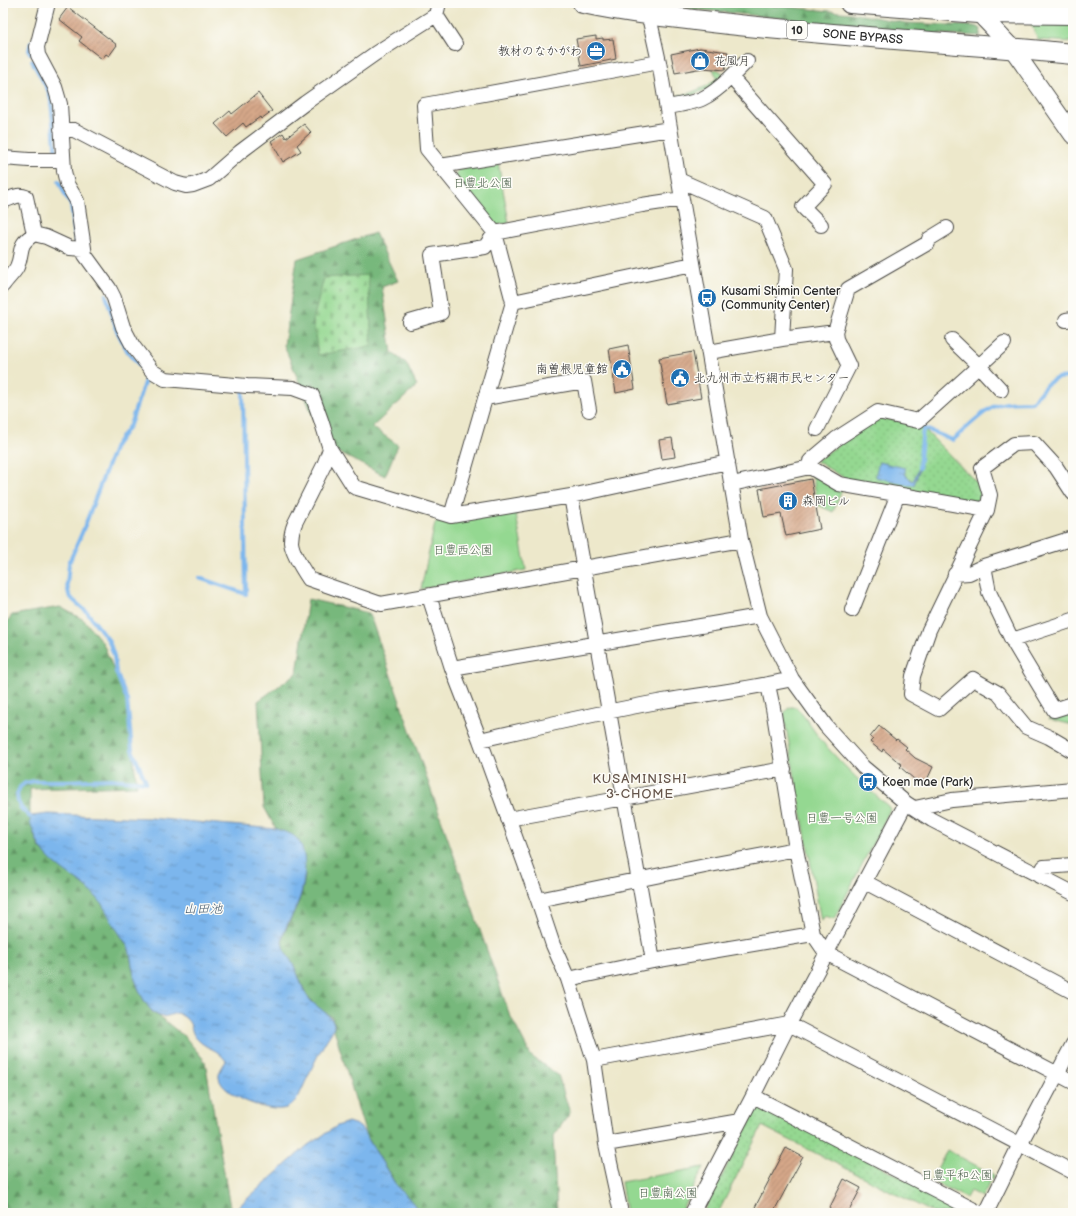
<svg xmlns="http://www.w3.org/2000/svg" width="1076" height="1216" font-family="'Balsamiq Sans','Klee One',sans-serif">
	<defs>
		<pattern id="forest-firs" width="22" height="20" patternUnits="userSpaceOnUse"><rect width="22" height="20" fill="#77b87b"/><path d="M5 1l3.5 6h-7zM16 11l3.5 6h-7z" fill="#629665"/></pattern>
		<pattern id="cemetery-stones" width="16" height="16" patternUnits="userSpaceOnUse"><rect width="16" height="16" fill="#94d891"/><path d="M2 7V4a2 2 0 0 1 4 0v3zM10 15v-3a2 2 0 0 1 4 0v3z" fill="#80ba7d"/></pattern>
		<pattern id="garden-dots" width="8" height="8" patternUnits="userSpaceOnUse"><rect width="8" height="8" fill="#94d891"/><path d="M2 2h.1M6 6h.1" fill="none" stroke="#80ba7d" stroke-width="1.8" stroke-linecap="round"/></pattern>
		<pattern id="water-ripples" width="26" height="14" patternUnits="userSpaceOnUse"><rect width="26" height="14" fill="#7cb6ed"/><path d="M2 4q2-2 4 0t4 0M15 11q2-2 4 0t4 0" fill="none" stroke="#6694c0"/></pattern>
		<pattern id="building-hatch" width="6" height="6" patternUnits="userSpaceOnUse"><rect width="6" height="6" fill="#d5a789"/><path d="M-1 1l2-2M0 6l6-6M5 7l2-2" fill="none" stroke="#ad8870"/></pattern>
	</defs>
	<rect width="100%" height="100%" fill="#fdfcf7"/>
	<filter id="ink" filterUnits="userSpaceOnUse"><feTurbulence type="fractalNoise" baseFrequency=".025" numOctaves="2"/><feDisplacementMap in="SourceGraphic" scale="8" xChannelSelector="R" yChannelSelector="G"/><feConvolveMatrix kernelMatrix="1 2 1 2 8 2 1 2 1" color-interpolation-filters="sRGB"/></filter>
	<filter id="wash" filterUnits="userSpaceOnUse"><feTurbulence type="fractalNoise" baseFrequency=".012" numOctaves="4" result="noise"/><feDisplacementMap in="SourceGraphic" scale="16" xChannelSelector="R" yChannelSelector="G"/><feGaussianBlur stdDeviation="0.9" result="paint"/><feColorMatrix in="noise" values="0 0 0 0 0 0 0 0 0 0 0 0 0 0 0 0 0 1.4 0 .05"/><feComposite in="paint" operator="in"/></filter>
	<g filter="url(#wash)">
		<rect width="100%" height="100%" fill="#ede8cb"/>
		<path fill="#94d891" stroke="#60825e" d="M1029,19l44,2v21l-35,-2z
			M498,162l11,61 -16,3 -38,-49 4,-9z
			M812,472l30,18 -9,22 -15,-7z
			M515,509l11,61 -105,19 14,-66z
			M790,707h4l3,1c11,12 18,26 28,37 20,22 40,42 63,61l2,3 -4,9 -52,101 -9,-3 -4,5 -37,-205c0,-4 3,-7 6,-9z
			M1073,711v14l-24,-6z
			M947,1150l47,25 -12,22 -12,-6 -4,7 -35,-18z
			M704,1167l-24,46h-54l-5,-31z"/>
		<path fill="url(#forest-firs)" stroke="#517253" d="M687,3h59l105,10 55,10 67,3 5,1 3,2 -1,7 -130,-6 -60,-11 -98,-10 -5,-1z
			M375,233l23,48 -16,6 10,66 14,10 11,23 -45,41 26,18 -13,31 -60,-30 -41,-101 13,-86z
			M308,599l61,14 140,400 22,43 27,19 12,38 -17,24 4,76h-139c-4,-12 -14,-19 -22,-28l-30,-50 -32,-106v-6l-2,-6 -14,-9 -12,-14 -12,-28 -10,-16 -2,-8 2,-8 15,-33 4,-14 2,-11 -14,-42 -15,-5 -12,-22 -6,-106 39,-28z
			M60,607l24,13 19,23 23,58 11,85 -107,3v30l4,15 5,13 52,44 9,10 29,48 4,22 5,17 7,14 8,11 7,4 25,20 20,24 26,152h-228v-586l9,-12z"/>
		<path fill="url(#cemetery-stones)" stroke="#60825e" d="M368,275l4,71 -54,9 -5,-35 11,-42z"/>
		<path fill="url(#garden-dots)" stroke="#60825e" d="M713,69l6,1 5,6 -11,11 -31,12 -5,-1 -1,-2 14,-3 17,-7 10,-8z
			M877,417l43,8 57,58 4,12 -2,7 -133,-23 -30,-18z
			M759,1104l212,109h-37l-172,-87 -44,87h-15z"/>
		<path fill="url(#water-ripples)" stroke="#54708c" d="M879,462l26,6v6l7,7h1l6,-13h1l-6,17h-6l-32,-8v-4z
			M48,814l102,4 126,11c8,3 17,4 22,11 11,15 7,46 0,62 -4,12 -15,27 -16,39 0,9 8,17 12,25 6,12 8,25 17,35 6,6 23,16 23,24 0,5 -5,11 -8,16 -11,18 -19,38 -28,57 -4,4 -7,8 -12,10 -15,6 -64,-12 -67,-30 -1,-6 4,-12 7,-17 -10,-14 -18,-11 -28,-21 -11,-10 -1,-18 -21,-27 -5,1 -12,5 -17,3 -14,-4 -25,-33 -27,-46 -2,-7 -2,-14 -4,-21 -2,-4 -5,-9 -8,-13 -6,-9 -12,-19 -17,-29 -20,-32 -60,-36 -71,-77 -2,-5 -4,-9 -2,-14z
			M348,1122l9,3 5,4 34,56c7,9 19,16 22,28h-187l77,-68 29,-19z"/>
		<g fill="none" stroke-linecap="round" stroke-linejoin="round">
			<path stroke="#7cb6ed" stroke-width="4" d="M30,53l-1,-3 2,-8
				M32,61l17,31 2,9 5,55
				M59,181l7,16 5,8 5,40
				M919,468l4,-40 30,12c10,-9 31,-30 42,-34 11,-5 25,-3 37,-4l15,-18 10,-6 16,-1
				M199,578l47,16 -3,-204
				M30,817l-9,-9 -3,-6 -1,-8 3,-7 5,-4 10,-2h32l44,-2 35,3 -14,-32 -5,-50 -11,-28 -2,-16 -5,-15 -22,-29 -14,-12 -4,-5 -2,-10 2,-22 15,-35 31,-82 15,-21 17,-51 -19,-22 -11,-21 -11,-36"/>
		</g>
		<g id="blocks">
			<path fill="url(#building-hatch)" d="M68,7l49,38 -8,11 -3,-2 -4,5 -23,-18 3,-4 -23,-18z
				M596,36v3l7,-1v2l10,-1 3,20 -35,7 -5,-27z
				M700,48l28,4 -3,18 -22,-2 -28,5 -4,-19z
				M258,93l14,18 -11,8 -1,-2 -14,10 -3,-4 -16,14 -12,-13 15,-13 2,3z
				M304,124l7,8 -14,13 4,6 -18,11 -12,-21 12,-8 3,5z
				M628,345l7,44 -19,4 -7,-44z
				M693,352l8,46 -34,6 -8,-46z
				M672,438l3,19 -13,2 -3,-19z
				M811,479l9,50 -34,7 -5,-22 -17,3 -5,-28z
				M879,726l17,14 1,-1 10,8 -2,2 10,9 18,9 -7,15 -4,-2 -1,3 -7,-4 -14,-12 2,-2 -19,-16 -1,3 -12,-10 3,-3 -3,-2z
				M786,1148l17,9 -30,56h-21z
				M844,1179l17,9 -13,25h-21z"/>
		</g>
	</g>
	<g filter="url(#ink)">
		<use href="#blocks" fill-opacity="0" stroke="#484743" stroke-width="1"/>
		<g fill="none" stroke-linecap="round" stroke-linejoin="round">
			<g stroke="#484743" stroke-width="16">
				<path id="minor" d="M48,3l-11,44 1,8 17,32 5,17 4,67 3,13 10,17 8,54 24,33 5,10 9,29 10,19 19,25 13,8 82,7 46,2 19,7 9,25 9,29 24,38 97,29 120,-20 157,-34
					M646,3l13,59 23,137 59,341 19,76 32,63 34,47 37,41 43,36 26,17 141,73
					M436,15l19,29
					M731,77l16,-16
					M667,107c32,-5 40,-7 64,-30l94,107 -22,23 18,18
					M61,129l13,1 101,53 11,3 7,-1 16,-6 31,-27 65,-49 71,-50 60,-38 3,-12
					M3,158l26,2h34
					M440,166l230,-37
					M679,180l86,38 21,51 -4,70
					M6,200c8,-3 13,-6 20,-3l8,37
					M3,285c4,-6 11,-12 14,-18 7,-16 -1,-21 17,-33l12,3 24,11 14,1
					M513,302l180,-38
					M1066,320l7,-1
					M410,322l31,-9 -9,-58 53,-8 10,-14 147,-28 40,-6
					M952,340l27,26 25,-23
					M709,352l73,-13 53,-7
					M485,398l99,-17 5,29
					M817,429l32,-63 -13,-27 -1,-7 13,-43 80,-46 1,-4 18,-11
					M330,449l-6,16 -29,58c-3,7 -4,12 -4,19 1,11 12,28 18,37l72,25 360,-64
					M810,467v-6l26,-22 42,-27 40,9 61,-55 22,24
					M732,484l78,-17 29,17 148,26 -58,120 -16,46 -2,18 28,15 34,-30 25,14 28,34 23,10 24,14
					M571,496l82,465
					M987,510l3,-15 -8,-27 32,-24 20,-1 22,24 17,26
					M451,516l62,-214 -18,-69 -68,-84 -3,-44 235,-43
					M1073,538l-89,28 5,26 23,48 42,70 19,-6
					M955,574l14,-1 15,-7
					M429,596l23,72 28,72 58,160 15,45 15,34 26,81 12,84 15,69
					M852,610l46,-116
					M1012,640l61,-20
					M452,668l308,-52
					M768,685l5,23 23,141 17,85 13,19 247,129
					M480,740c61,-14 122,-28 183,-39 43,-7 87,-12 129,-22
					M915,808l37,-8 121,-11
					M508,819l276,-50
					M1039,876l5,-9 29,-2
					M865,882l208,110
					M538,900l172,-35 86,-16
					M568,979l85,-18 160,-27
					M594,1060l195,-36 284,148
					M753,1096l227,117
					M606,1144l134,-23
					M692,1213l61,-117 36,-72 117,-221
					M986,1213l34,-69 53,-100"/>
			</g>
			<g stroke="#484743" stroke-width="19">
				<path id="major" d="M972,6l40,42 61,87"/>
			</g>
			<g stroke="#484743" stroke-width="22">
				<g id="highway">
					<path id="s1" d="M583,3c51,11 103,16 155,22 112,12 224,18 335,29"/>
					<path d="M850,3l128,10 95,1"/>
				</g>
			</g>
			<use href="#minor" stroke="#fff" stroke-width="14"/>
			<use href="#major" stroke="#fff" stroke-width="17"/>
			<use href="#highway" stroke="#fff" stroke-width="20"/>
		</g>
	</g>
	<defs>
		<g id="office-disc" transform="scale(1)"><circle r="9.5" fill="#1f6fb2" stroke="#fdfcf7"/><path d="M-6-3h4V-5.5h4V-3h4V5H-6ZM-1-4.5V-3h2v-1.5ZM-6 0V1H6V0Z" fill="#fff"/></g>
		<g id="shop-disc" transform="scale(1)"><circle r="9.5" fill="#1f6fb2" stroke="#fdfcf7"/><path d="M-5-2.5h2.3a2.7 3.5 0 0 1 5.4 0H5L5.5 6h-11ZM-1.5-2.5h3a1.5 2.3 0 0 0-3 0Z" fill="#fff"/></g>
		<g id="bus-disc" transform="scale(1)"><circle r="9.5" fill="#1f6fb2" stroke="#fdfcf7"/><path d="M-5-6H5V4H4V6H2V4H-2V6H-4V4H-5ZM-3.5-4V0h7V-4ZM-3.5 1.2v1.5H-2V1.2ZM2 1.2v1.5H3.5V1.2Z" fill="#fff"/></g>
		<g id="civic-disc" transform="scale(1)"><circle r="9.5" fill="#1f6fb2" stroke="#fdfcf7"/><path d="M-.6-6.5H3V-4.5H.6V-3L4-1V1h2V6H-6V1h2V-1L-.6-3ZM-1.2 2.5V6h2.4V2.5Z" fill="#fff"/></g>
		<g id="building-disc" transform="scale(1)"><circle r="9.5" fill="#1f6fb2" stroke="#fdfcf7"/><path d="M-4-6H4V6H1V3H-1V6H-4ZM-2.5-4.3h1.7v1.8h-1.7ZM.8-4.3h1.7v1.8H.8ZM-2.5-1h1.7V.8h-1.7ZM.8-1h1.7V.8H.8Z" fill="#fff"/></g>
	</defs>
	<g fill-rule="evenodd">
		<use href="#office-disc" x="596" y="51"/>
		<use href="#shop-disc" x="700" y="61"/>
		<use href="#bus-disc" x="707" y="298"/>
		<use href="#civic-disc" x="622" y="369"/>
		<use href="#civic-disc" x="680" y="378"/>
		<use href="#building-disc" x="788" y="501"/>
		<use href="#bus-disc" x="868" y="782"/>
	</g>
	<g text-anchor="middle" stroke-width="3" stroke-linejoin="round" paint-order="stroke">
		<rect fill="#fdfcf7" stroke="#6a6a68" stroke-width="1" x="787" y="21" width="20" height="18" rx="3"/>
		<g font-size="11" font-weight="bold" fill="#2b2b2b">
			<text x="797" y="34">10</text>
		</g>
		<g font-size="12" fill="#2b2b2b" stroke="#fdfcf7">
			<text dy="4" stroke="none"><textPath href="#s1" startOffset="282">SONE BYPASS</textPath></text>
		</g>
		<g font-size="12" fill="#2b2b2b" stroke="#fdfcf7" text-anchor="start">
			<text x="582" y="55" text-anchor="end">教材のなかがわ</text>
			<text x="714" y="65">花風月</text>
			<text x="721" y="295">Kusami Shimin Center<tspan x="721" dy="14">(Community Center)</tspan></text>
			<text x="608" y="373" text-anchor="end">南曽根児童館</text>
			<text x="694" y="382">北九州市立朽網市民センター</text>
			<text x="802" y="505">森岡ビル</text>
			<text x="882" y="786">Koen mae (Park)</text>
		</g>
		<g font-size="12" fill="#4a5f4a" stroke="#fdfcf7">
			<text x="483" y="187">日豊北公園</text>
			<text x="463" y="554">日豊西公園</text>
			<text x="842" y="822">日豊一号公園</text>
			<text x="957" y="1179">日豊平和公園</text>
			<text x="668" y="1197">日豊南公園</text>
		</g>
		<g font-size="13" letter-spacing="1" fill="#66564c" stroke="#fdfcf7">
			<text x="640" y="783">KUSAMINISHI<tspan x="640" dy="15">3-CHOME</tspan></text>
		</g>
		<g font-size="13" font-style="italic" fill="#475c6f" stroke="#fdfcf7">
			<text x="203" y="913">山田池</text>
		</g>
	</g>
	<rect width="1076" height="1216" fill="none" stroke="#fdfcf7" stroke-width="16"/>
</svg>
